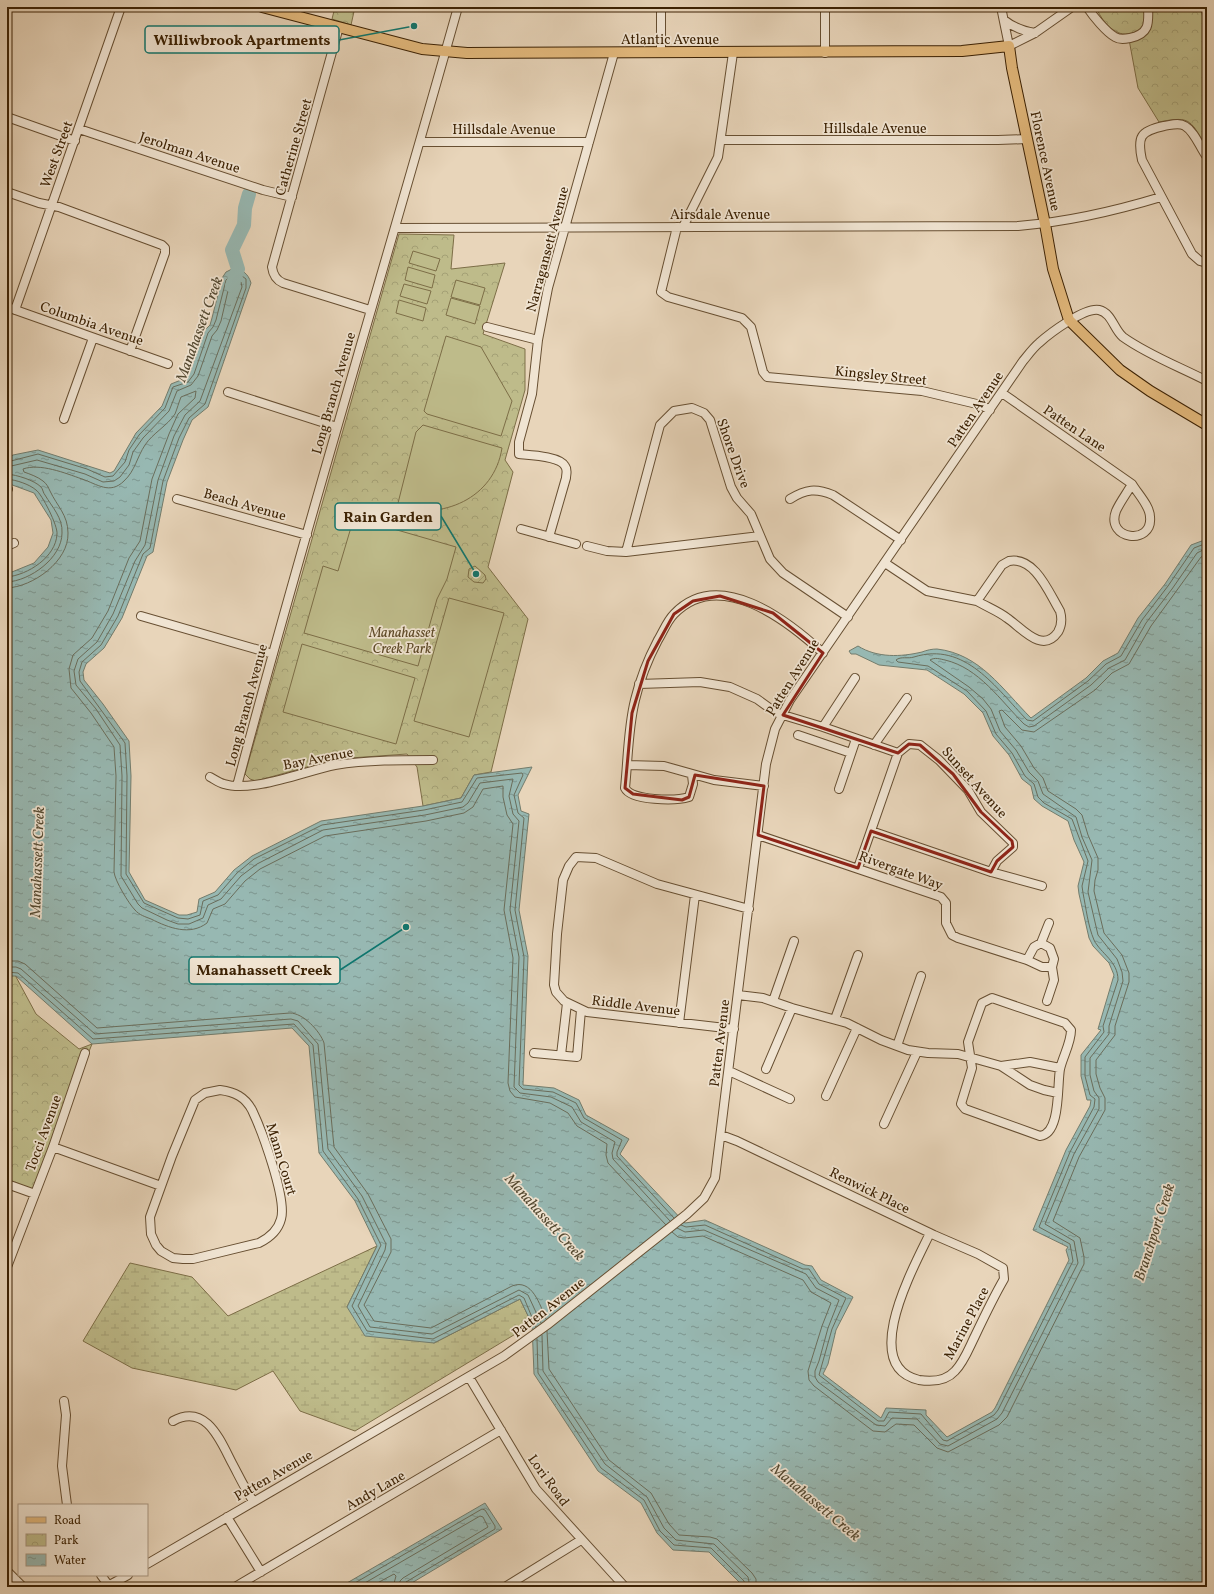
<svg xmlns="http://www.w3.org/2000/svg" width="1214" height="1594" font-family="Vollkorn,serif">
	<defs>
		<pattern id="wetland-marsh" width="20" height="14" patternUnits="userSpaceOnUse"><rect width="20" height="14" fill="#bebb8a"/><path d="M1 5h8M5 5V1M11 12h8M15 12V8" fill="none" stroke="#a4a075"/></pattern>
		<pattern id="park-crowns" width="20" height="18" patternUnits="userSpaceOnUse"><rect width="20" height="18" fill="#bebb8a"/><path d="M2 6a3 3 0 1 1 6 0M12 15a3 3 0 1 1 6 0" fill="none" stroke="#a4a075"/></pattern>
		<pattern id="garden-furrows" width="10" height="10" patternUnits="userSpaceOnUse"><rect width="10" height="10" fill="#bebb8a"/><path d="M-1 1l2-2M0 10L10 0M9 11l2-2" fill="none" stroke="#a4a075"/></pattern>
		<pattern id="water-ripples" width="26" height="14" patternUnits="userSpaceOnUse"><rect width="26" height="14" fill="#97b8b2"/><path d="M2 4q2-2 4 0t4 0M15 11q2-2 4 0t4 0" fill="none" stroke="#7c958f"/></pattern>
	</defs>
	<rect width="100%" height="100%" fill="#e8d5ba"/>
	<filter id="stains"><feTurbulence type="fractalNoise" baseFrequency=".005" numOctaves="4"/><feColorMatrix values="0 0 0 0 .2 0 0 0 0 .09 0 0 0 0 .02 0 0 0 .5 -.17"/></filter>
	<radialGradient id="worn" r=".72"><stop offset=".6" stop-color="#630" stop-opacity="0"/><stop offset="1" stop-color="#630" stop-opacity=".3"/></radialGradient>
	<path fill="url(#wetland-marsh)" stroke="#7d6e47" d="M377,1246l-30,61 87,36 86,-44 12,25 -177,107 -55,-20 -27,-40 -37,19 -104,-22 -49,-27 47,-78 62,14 36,39z"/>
	<path fill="url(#park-crowns)" stroke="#7d6e47" d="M335,7h20l-4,18 -19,-6z
		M1096,7h105l6,35v105c-17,-25 -14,-32 -48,-25l-21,-34 -10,-54c-14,2 -27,-14 -32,-27z
		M399,234l55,1 -3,34 54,-6 -22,71 42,15v41l-20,70 8,12 -25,95 40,52 -37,153 -17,3 -13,23 -38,8 -6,-39 -10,-13 -71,5 -80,22 -6,-2 -5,-5z
		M15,975l21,39 43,35 13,-5 -60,150 -25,-11v-206z"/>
	<path fill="url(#garden-furrows)" stroke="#7d6e47" d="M475,566l10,9 1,4 -3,4 -9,-1 -6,-5 1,-8z"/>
	<path fill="#bebb8a" stroke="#7d6e47" d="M413,251l27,8 -4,12 -27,-8z
		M408,267l27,8 -3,13 -27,-8z
		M456,280l29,8 -5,17 -29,-8z
		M404,284l27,7 -4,13 -27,-8z
		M451,298l29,8 -5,18 -29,-9z
		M399,300l27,8 -3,13 -27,-8z
		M446,336l35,11 31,54 -11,35 -74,-22 -3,-3z
		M423,425l79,23c-8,51 -60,72 -105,59l19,-75z
		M352,515h4l3,4 97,28 -9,32 -10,20 -19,67 -114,-33 19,-67 15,5 14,-47 -3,-6z
		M449,598l55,15 -35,124 -55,-16z
		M302,644l113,34 -19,66 -113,-32z"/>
	<path fill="url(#water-ripples)" stroke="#737c6c" d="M1201,7h6v35z
		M232,269c10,0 16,4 19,14l-43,124 -16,13 -9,20 -16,42 -14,70 -6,4 -25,62 -18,30 -18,16 -3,8 1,8 19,24 26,37 2,35 -2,96 16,28 34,15h8l10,-3 2,-13 16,-7 19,-22 18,-14 69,-35 102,-15 38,-8 13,-23 58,-8 -14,28 3,16 8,3 -10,96 9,46 -5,129 31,3 25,12 7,15 43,24 -9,15 65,69 20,-3 100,45 7,1 9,14 32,17 -17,33 -8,34 -5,10 58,44 5,-10 40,2v5l21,22 45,-25 3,-4 74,-148 -3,-10 2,-3 -35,-17 33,-80 24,-44 1,-6h-4l-6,-24v-21l20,-25 -3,-1 16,-54 -5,-12 -16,-17 -4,-8 -10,-44 -1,-8 6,-24 -10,-22 -6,-19 -26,-15 -8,-7 -3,-13 -9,-7 -13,-24 -16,-19 -10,-23 -19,-19 -37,-24 -48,-5 -23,-11h-5l-2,-3 9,-5c19,12 43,11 64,6 5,-2 10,-3 15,-3 43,5 65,40 94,69l55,-40 17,-17 15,-8 20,-35 27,-34 26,-39 16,-6v1048h-465l-1,-3 -32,-32 -36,-2 -16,-17 -16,-30 -43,-32 -64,-97 -2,-50 -12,-25 -86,44 -69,-7 -18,-29 30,-61 -22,-45 -36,-48 -10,-107 -17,-18 -200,16 -76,-68h-9v-402l27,-11 14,-16 5,-14 -2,-13 -17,-27 -27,-10v-24l6,-4 25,-5 72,23 4,-2 22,-38 26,-27 9,-22 15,-6 4,-6 14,-41 6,-6 2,-7 10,-40 4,-6z
		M485,1503l17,26 -97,58h-65z"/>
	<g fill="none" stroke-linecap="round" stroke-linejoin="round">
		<path stroke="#6a6d5b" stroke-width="1" d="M7,462l31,-8 49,15 18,8 8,-1 12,-14 4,-12 10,-15 26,-27 8,-21 15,-5 6,-8 14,-41 5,-6 3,-7 10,-40 7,-7h5l8,6v9l-41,116 -16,14 -10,20 -16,43 -13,67 -7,6 -25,62 -17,29 -19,17 -3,10 1,9 45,62 2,33 -1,98 18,29 34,15 10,1 12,-4 3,-14 15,-6 19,-22 17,-14 68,-34 102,-15 38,-8 15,-24 45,-5 1,2 -9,20 4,18 6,5 -9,92 9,47 -5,128 4,4 30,3 23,11 8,15 38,22 -5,12v4l57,62
			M7,467l30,-7 48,14 18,8 11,-1 6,-4 9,-12 4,-13 10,-14 26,-27 8,-20 14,-6 7,-9 14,-40 5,-6 4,-9 9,-39 4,-4 7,4 1,5 -42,114 -15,14 -11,21 -16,44 -13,65 -10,16 -22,53 -16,28 -19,17 -4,12 2,14 20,24 24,36 2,31 -1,100 17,28 4,4 25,12 11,4h11l14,-6 5,-13 13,-6 20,-23 16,-12 66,-34 102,-15 38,-8 5,-4 12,-20 33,-4 -4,17 4,18 6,7 -9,89 9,47 -5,130 6,6 31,4 21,10 9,15 34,20 -3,11 1,6 57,62
			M7,474c10,1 27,6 34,13 2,2 2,6 4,8 7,12 18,23 17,38 0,25 -32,48 -55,49
			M7,479c9,1 22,5 29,11 6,4 22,36 21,44 -1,23 -29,41 -50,43
			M7,588c26,-1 62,-27 61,-55 0,-18 -11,-27 -18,-42 -2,-4 -3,-7 -7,-10 -5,-4 -13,-7 -19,-9l-1,-3c17,-6 42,4 59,10 15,5 28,16 42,2 11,-10 13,-24 21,-36 8,-12 22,-19 30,-31 2,-5 4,-12 6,-17l15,-6 -1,7 -17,16 -9,20 -17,45 -12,62 -11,17 -21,53 -16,27 -19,17 -4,14 2,19 20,25 23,34 2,29 -2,96c1,9 15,32 21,38 4,5 11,7 16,9 18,9 39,17 56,4l6,-14 12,-5 20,-23 15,-12 65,-33 101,-15 38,-8 9,-6 10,-18 20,-3v11l4,18 6,9 -9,86 9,48 -5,125 2,8 5,6 35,6 18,10 9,13 30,18 -1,11 2,8 58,62
			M7,961h11l7,3 72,64 193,-15c13,0 30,18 34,30l10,104 34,47 23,45v13l-27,53 10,16 57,7 81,-42c20,-8 28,19 34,33
			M7,967h9l5,2 74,65 196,-15 7,2 20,23 10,105 34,47 24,48 -1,6 -27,56 12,21 62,7 87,-44 9,5 13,28
			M7,972l11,1 75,66 201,-15 19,21 10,106 35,48 23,46 -29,61 15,25 66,8 86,-44 5,3 12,29
			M681,1225l5,2 19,-2 98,44h6l10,15 27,14 -14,31 -13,46 59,46h6l5,-9 32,2 22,26 4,1 47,-26 4,-5 75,-149 -3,-17 -31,-17 31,-75 24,-45 1,-8 -5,-4 -5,-19v-19l19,-25 -1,-6 15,-46c0,-19 -17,-26 -24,-40 -6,-14 -8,-32 -11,-47l-1,-7 6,-25 -16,-42 -28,-16 -6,-6 -4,-13 -9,-8 -13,-23 -16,-19 -10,-23 -19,-20 -39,-25 -30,-4 -2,-2c5,-4 12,-1 18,-3 51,-16 82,31 113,63l6,1 55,-40 18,-17 15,-8 21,-36 26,-34 26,-38 13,-5
			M677,1228l8,4 19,-2 102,44 10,14 23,12 -11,28 -9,33 -4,10v6l3,5 58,43 9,1 7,-8 25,1 23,25 8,2 49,-27 5,-6 76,-150 -4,-22 -29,-17 29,-70 25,-45v-11l-5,-7 -4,-16v-17l19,-24v-8l14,-45 -1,-9 -5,-13 -19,-24 -10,-43 4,-32 -10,-23 -6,-20 -33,-23 -5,-13 -9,-9 -13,-22 -16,-19 -9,-22 -8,-10 -14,-12 -39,-27c5,-3 10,-1 15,0 34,8 55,40 79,64l5,3 5,-1 57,-41 18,-17 16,-8 21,-37 26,-34 25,-36 10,-5
			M672,1232l6,5 6,1 19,-2 100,44 8,12 20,11 -9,23 -14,45 1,9 5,6 59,45 12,1 11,-8 18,1 23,23 11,4 51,-27 8,-8 77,-153v-7l-4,-19 -27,-17 26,-64 26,-47v-12l-5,-10 -4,-14v-14l19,-25v-9l14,-44v-9l-7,-18 -18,-22 -10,-42 1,-11 3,-10v-12l-10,-23 -6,-20 -6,-6 -28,-18 -5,-13 -9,-10 -13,-22 -16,-19 -6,-16 3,-1 20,20 12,2 61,-42 17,-17 17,-9 22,-38 50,-69 6,-2
			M547,1331l2,38 60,91 42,33 18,31 10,11 31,2 7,2 35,34 4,6v8
			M542,1335l1,36 62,93 42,33 17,31 12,12 38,4 34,33 2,10
			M537,1339l1,34 63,95 43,32 16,31 14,14 37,3 33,33 1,6
			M348,1587l134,-78 3,1 10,16v3l-89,53 -2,5
			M358,1587l122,-71 3,1 5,10 -85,51 -3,3 -1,6
			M370,1587l24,-13 2,2 -3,11"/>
		<path stroke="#97b8b2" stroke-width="14" d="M232,286l6,-17 -6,-19 12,-25 1,-17 4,-14"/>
		<g stroke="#674f32" stroke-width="10">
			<path id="minor" d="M825,7v46
				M1001,7l8,39 26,-13 37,-26
				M1087,7c6,9 19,25 28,30 5,3 10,2 15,1 19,-4 19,-14 18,-31
				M1004,20c10,8 19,11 31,13
				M339,27l-67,240c1,8 4,13 11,16l87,27
				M661,53v-46
				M7,117l68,24
				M79,129l184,61 29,7
				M722,140h276l29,-1
				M420,142h169
				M1207,157c-7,-9 -12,-25 -22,-31 -6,-4 -14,-1 -21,0 -24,5 -27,11 -22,34l50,94 8,7 7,2
				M7,192l32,11 20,4 103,38 3,3v5l-35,98
				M677,227l-16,65 7,5 74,21 9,9 12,45 4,5 155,14 59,14 9,5
				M683,227l35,-70 15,-104
				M395,228l623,-2c48,-4 97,-15 143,-29
				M7,307l161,57
				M15,310l106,-303
				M487,327l51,13
				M228,392l109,35
				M1002,393l130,91
				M64,419l29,-81
				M1132,484c6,10 18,22 18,33 3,29 -45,23 -34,-6 4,-9 11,-18 16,-27z
				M7,489h1
				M177,499l130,36
				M790,499c16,-10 26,-11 43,-4l68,45
				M521,529l55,15
				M549,537l17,-59c0,-4 2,-8 -1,-12 -5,-10 -36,-11 -46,-12v-12l13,-48 6,-54 10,-52 66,-235
				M7,546l7,-3
				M587,546l20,5 19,1 134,-16
				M626,552l34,-127 14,-14 18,-3 12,5 6,7 21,67 6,11 14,16 19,45 13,14 65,44
				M1009,561c26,-5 40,32 51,50 2,7 2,14 -2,21 -16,23 -37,-5 -51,-14 -9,-7 -20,-11 -30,-17l25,-36z
				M885,563l42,28 50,10
				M141,616l132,38
				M639,684l61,-2 30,5 27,12 18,13 8,3 40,12 75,26 11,-9 11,1 19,15 29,30 13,22 32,31v4l-16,14 -6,11
				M823,727l32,-49
				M798,735l53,18
				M874,745l33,-47
				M627,765l37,1 50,14 50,6
				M692,775l1,9 -4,13c-13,4 -58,4 -64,-9 3,-29 3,-60 10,-88 5,-21 13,-41 23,-60 5,-8 9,-19 16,-26 45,-47 113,6 149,39
				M210,777c4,2 9,6 14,7 28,9 81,-13 111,-19 32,-5 66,-5 98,-5
				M237,786c69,-261 148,-519 221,-779
				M839,789l17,-50
				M871,831l120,41 51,14
				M758,835l183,62 5,6v20l6,12 6,3 69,22 15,7h10
				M858,868l40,-115
				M1041,943l8,-20
				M1027,960l7,-13 7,-4 9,5 4,11 -2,8 2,13 -7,21
				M738,995l25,3 29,10 55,15 34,17 27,10 20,3 30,1 43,12 29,19 14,5 14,3
				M992,998l73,25 6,7c0,13 -8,26 -11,39 -3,16 1,65 -20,67l-75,-27 -4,-5 11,-36 -4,-26 14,-39z
				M773,1001l21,-60
				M835,1019l23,-64
				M679,1023l16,-128
				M734,1029l-147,-17 -23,-11 -8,-9 -2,-7 3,-51 6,-54 6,-14 7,-9 20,1 61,26 92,25
				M897,1046l24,-70
				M534,1053l43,4 4,-47
				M561,1055l6,-52
				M1001,1066l29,-4 30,6
				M766,1069l26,-61
				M729,1071l61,28
				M220,1090c15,2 25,7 32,20 10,21 35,89 29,109 -3,12 -12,19 -22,24l-66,16h-10l-10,-1 -12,-7 -5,-6 -5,-11 -1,-17 22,-61 23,-56 10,-7z
				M826,1096l31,-68
				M884,1124l33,-72
				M721,1135l16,6 193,92 4,2 44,19 25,14 1,11c-11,19 -20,38 -29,57 -6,12 -11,26 -20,35 -9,10 -23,11 -36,9 -61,-14 -4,-115 11,-147
				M53,1147l108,39
				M7,1184l28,10
				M7,1267l46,-120 32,-94
				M469,1377l67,112 89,98
				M64,1401l2,14 -4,51 5,39
				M173,1421c33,-18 47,19 59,42 7,13 13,26 21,38
				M227,1517l34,55
				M147,1564l357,-208 43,-31 140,-111 17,-16 11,-20 51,-414 9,-35 15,-29 233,-339c5,-6 10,-13 16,-18 11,-10 46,-36 60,-33 13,3 15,20 24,27 25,18 57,30 84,44
				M7,1571l16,16
				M101,1575l8,11
				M106,1587l22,-12
				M235,1587l266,-157
				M505,1587l76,-47"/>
		</g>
		<g stroke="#3c2204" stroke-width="12">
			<path id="major" d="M262,7l160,42 45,4 495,-2 47,-5 3,22 33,156 8,45 16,51 51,50 30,21 57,34"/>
		</g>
		<use href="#minor" stroke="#f0e4d2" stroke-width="8"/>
		<use href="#major" stroke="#e4ba7d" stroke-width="10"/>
	</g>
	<path fill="none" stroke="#8f2418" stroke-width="3" stroke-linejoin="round" d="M720,596l53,17 50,40 -40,62 115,38 11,-9 11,1 33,29 28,38 31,29 1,6 -16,14 -6,11 -120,-41 -13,37 -100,-33 6,-49 -69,-11 -6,22 -7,3 -49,-6 -8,-6 7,-75 16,-52 26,-47 19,-13z"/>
	<g text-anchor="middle" stroke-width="3.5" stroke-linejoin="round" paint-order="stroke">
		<g font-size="14" fill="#3c2204" stroke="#f0e4d2">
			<text x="670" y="44">Atlantic Avenue</text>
			<text x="875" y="133">Hillsdale Avenue</text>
			<text x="504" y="134">Hillsdale Avenue</text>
			<text transform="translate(293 147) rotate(-74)" y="5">Catherine Street</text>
			<text transform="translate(190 152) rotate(18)" y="5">Jerolman Avenue</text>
			<text transform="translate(56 154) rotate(-70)" y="5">West Street</text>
			<text transform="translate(1046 161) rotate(78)" y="5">Florence Avenue</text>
			<text x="720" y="219">Airsdale Avenue</text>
			<text transform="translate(547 249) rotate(-75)" y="5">Narragansett Avenue</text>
			<text transform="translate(92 323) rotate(19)" y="5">Columbia Avenue</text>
			<text transform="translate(881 375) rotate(6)" y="5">Kingsley Street</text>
			<text transform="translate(333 393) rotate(-74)" y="5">Long Branch Avenue</text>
			<text transform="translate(975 409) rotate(-56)" y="5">Patten Avenue</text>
			<text transform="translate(1075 428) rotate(34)" y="5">Patten Lane</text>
			<text transform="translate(734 453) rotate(70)" y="5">Shore Drive</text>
			<text transform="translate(245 504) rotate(16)" y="5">Beach Avenue</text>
			<text transform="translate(792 677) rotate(-58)" y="5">Patten Avenue</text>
			<text transform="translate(246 705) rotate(-75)" y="5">Long Branch Avenue</text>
			<text transform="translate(318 758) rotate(-11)" y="5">Bay Avenue</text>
			<text transform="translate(975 782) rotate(48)" y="5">Sunset Avenue</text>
			<text transform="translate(901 870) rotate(20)" y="5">Rivergate Way</text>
			<text transform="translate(636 1005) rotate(7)" y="5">Riddle Avenue</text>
			<text transform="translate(719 1043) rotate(-83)" y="5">Patten Avenue</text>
			<text transform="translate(43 1133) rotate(-70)" y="5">Tocci Avenue</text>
			<text transform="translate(282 1159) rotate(73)" y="5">Mann Court</text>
			<text transform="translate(870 1190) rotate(26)" y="5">Renwick Place</text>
			<text transform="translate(548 1307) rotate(-38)" y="5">Patten Avenue</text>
			<text transform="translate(966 1323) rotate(-62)" y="5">Marine Place</text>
			<text transform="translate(273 1475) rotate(-30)" y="5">Patten Avenue</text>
			<text transform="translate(549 1480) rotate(54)" y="5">Lori Road</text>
			<text transform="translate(375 1490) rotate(-30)" y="5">Andy Lane</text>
		</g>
		<g font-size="14" font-style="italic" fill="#5c4826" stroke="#f0e4d2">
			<text x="402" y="637">Manahasset<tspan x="402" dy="16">Creek Park</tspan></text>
		</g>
		<g font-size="15" font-style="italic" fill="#534830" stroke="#f0e4d2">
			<text transform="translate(199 329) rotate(-70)" y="5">Manahassett Creek</text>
			<text transform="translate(37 862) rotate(-88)" y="5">Manahassett Creek</text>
			<text transform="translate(545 1217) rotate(48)" y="5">Manahassett Creek</text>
			<text transform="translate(1154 1232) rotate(-72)" y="5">Branchport Creek</text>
			<text transform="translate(816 1502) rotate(40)" y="5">Manahassett Creek</text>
		</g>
	</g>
	<path fill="none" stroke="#0f766e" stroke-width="1.5" d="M414 26L339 40M476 574L441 516M406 927L340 970"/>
	<g fill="#0f766e" stroke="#f0e4d2" stroke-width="1.5">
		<circle cx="414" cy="26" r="4"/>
		<circle cx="476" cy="574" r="4"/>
		<circle cx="406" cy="927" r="4"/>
	</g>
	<g fill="#f0e4d2" stroke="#0f766e" stroke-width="1.5">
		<rect x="145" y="26" width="194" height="27" rx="4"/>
		<rect x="335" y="503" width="106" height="27" rx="4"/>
		<rect x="189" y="957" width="151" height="27" rx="4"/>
	</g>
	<g font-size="15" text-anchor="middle" font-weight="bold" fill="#3c2204">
		<text x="242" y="45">Williwbrook Apartments</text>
		<text x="388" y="522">Rain Garden</text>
		<text x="264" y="975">Manahassett Creek</text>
	</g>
	<rect width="1214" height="1594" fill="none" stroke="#e8d5ba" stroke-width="24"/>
	<rect x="8" y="8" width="1198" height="1578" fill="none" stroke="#3c2204" stroke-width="2"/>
	<rect x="12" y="12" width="1190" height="1570" fill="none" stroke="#3c2204"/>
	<rect x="18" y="1504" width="130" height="72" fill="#f0e4d2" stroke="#a89680"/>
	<rect x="26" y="1517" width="20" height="6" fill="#e4ba7d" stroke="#a89680"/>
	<text x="54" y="1524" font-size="12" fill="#3c2204">Road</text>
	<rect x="26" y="1534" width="20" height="12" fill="url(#park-crowns)" stroke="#a89680"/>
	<text x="54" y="1544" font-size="12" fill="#3c2204">Park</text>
	<rect x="26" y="1554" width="20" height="12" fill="url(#water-ripples)" stroke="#a89680"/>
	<text x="54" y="1564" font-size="12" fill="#3c2204">Water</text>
	<rect width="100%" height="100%" filter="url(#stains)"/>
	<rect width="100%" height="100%" fill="url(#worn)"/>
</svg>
